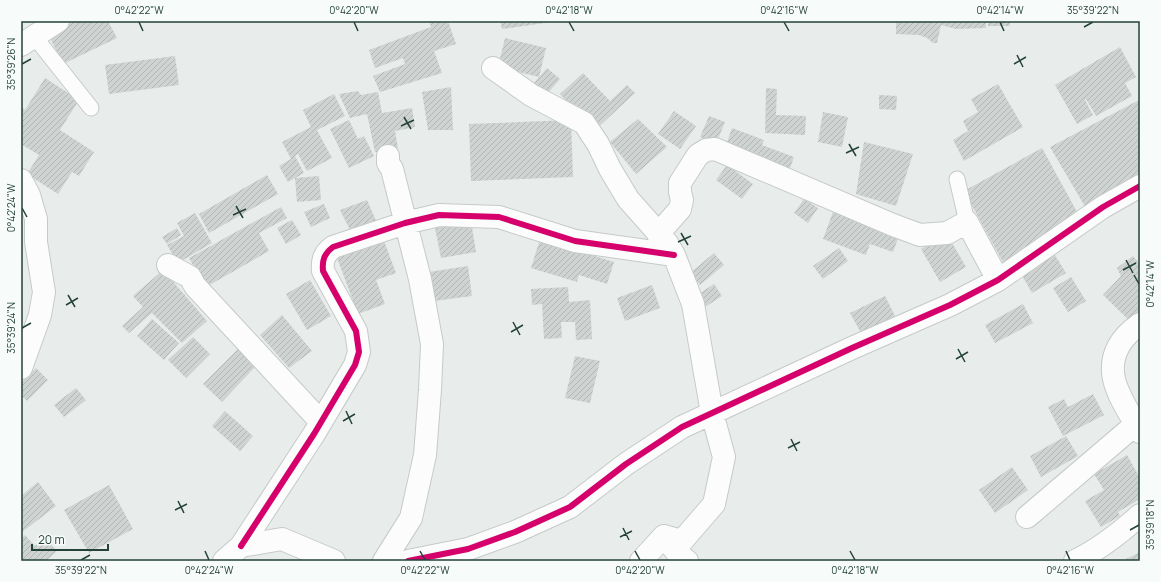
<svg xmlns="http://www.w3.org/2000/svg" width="1161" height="582" font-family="Manrope,sans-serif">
	<defs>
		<pattern id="building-hatch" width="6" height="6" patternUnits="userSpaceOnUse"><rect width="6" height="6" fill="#cfd4d2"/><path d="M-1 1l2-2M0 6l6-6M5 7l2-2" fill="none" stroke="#b2b7b5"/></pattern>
	</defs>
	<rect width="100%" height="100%" fill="#e8edeb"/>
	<path fill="url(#building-hatch)" d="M75,21h33l9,17 -54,26 -15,-30z
		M429,21h19l8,23 -22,7 8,22 -62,19 -7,-16 32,-12 -2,-6 -28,10 -6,-18 62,-23z
		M500,21h51l1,1 -50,7z
		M896,21h90v7l-30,1 -15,-4 -4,18h-4l-6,-5 -8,-3 -23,-1z
		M988,21h22v5h-22z
		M505,38l41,10 -7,29 -41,-10z
		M1120,47l16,30 -11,6 7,13 -36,20 -10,-17 -1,1 8,15 -16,9 -22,-39z
		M175,56l4,29 -70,9 -4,-29z
		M547,68l13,11 -13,15 -13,-11z
		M583,73l27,28 17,-16 8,8 -41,38 -34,-37z
		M45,78l34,22 -19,30 34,22 -15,24 -7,-4 -14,22 -31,-20 12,-19 -18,-11v-37l4,3z
		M998,84l25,43 -59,34 -11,-21 15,-9 -5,-10 15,-9 -7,-13z
		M451,87l2,43h-25l-6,-38z
		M766,88l11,1 -1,26 30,1 -1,19 -40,-2z
		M358,91l3,4 17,-3 4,21 30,-5 3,19 -20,4 3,17 -10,3 -13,1 -8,-38 -17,4 -11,-24z
		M334,94l11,22 -28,14 15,28 -25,13 -9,-17 -3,2 9,17 -16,9 -9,-16 12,-7 -9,-17 29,-15 -8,-17z
		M879,95l18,1 -1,14 -17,-1z
		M1139,100l1,78 -53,32 -37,-63z
		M674,111l22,15 -16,23 -22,-15z
		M823,112l25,5 -6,30 -24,-5z
		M709,116l16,6 -9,22 -16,-7z
		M638,119l29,28 -31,27 -26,-32z
		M349,120l9,19 6,-3 10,20 -25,12 -19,-39z
		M571,120l2,57 -102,4 -2,-57z
		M732,128l32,12 -2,5 32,12 -5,14 -64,-23z
		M864,142l49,12 -17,52 -40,-12z
		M1042,148l40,73 -78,43 -40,-73z
		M727,165l26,19 -11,15 -26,-19z
		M267,175l11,19 -69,39 -10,-19z
		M319,176l2,24 -24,2 -2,-24z
		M804,199l14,9 -10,15 -14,-10z
		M367,200l10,23 -25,11 -12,-24z
		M324,204l6,14 -19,9 -7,-15z
		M281,207l6,11 -28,15 10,18 -63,36 -17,-29z
		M833,212l66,24 -6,16 -23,-8 -4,11 -43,-16z
		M195,213l17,30 -34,20 -11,-18 17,-9 -7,-13z
		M292,220l9,15 -15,9 -9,-16z
		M471,221l5,31 -35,6 -6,-30z
		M177,228l4,7 -14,9 -5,-7z
		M947,234l19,33 -26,15 -19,-33z
		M540,239l74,23 -7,22 -28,-9 -2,7 -46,-14z
		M384,241l12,32 -20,7 9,24 -27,10 -21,-56z
		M839,248l9,13 -25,18 -10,-13z
		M1053,252l13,21 -34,20 -12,-21z
		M714,253l10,12 -24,20 -10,-12z
		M1133,256l7,8v56l-6,5 -31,-30 18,-19 -4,-8z
		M468,266l4,30 -46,6 -4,-29z
		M163,270l44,51 -25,22 -30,-30 -23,20 -7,-7 21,-19 -10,-11z
		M1071,277l15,24 -18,11 -15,-24z
		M310,280l21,36 -24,14 -21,-36z
		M714,284l8,12 -17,11 -8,-12z
		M652,285l8,23 -35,13 -8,-23z
		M568,287l1,15 21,-2 2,39 -16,1 -1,-18h-14l1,16 -18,1 -2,-35 -10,1 -1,-16z
		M885,296l10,20 -34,17 -11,-20z
		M1023,304l10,19 -38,20 -10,-18z
		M282,315l30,36 -23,17 -29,-33z
		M152,319l27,24 -15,17 -27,-24z
		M193,337l17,17 -24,24 -18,-18z
		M240,347l18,17 -36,38 -19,-18z
		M575,356l25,5 -10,42 -25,-5z
		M36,368l12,12 -21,21 -6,-6v-12z
		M76,388l10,12 -22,17 -10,-12z
		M1093,394l11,21 -41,21 -15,-29 16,-8 4,8z
		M225,411l28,25 -13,15 -28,-25z
		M1066,436l12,20 -37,21 -11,-21z
		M1127,455l13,23v21l-22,13 2,4 -19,11 -16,-26 19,-11 -10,-16z
		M1012,467l16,23 -33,23 -16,-23z
		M38,482l18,24 -35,27v-37z
		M109,485l24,44 -44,24 -25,-43z
		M25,535l10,11 9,-9 13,14 -11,10h-25v-22z
		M1140,552v9h-13l-1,-2z"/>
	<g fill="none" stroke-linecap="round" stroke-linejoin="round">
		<g stroke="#c5cac8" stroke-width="17">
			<path id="service" d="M34,36l57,72
				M957,179l10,43"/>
		</g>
		<g stroke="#c5cac8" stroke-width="24">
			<path id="minor" d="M21,45l37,-24
				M493,68l38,27 53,28 14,21 12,25 18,30 39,44 7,12 19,49 19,109 12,44 -10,47 -32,37 -18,-5 -23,25
				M21,180l8,15 7,24v23l8,50 -4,23 -19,53
				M658,234l22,-25 2,-9 -2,-8v-9l18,-28 8,-5 9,-1 178,76 27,10 27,-2 20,-11 31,58
				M168,265l22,12 5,9 126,136
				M1140,324c-19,13 -31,31 -26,55 4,18 17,36 26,53
				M1027,517l109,-93
				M664,536l14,18 9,7
				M241,546l73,-112 41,-69 4,-13 -3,-21 -33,-60c-1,-11 1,-17 10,-24l72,-24 34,-8 60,2 76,24 99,14
				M224,561l17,-15 41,-7 52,22
				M384,561l27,-43 14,-63 5,-65 2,-46 -12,-65 -28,-110 -4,-6v-7
				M408,561l60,-12 47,-17 55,-25 56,-43 56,-37 170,-79 98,-43 48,-25 105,-73 37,-21
				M1075,561c25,-12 45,-28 65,-46"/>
		</g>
		<use href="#service" stroke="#fcfcfc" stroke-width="15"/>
		<use href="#minor" stroke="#fcfcfc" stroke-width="22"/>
		<g stroke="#f7fbf9" stroke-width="8">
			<path id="cycleway" d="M241,546l73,-112 41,-69 4,-13 -3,-21 -33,-60c-1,-11 1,-17 10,-24l72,-24 34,-8 60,2 76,24 99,14
				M408,561l60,-12 47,-17 55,-25 56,-43 56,-37 170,-79 98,-43 48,-25 105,-73 37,-21"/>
		</g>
		<use href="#cycleway" stroke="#d6006c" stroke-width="6"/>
	</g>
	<path fill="none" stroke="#24423a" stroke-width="1.5" d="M139,22l4,9M354,22l4,9M569,22l5,9M784,22l5,9M1000,22l4,9M1084,27l9,-5M1017,55l6,12M22,64l9,-5M1014,64l12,-7M404,117l7,12M401,126l13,-6M849,144l7,12M846,153l13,-6M236,206l7,12M22,208l5,9M233,215l13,-6M681,233l7,12M678,242l13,-6M1126,260l7,13M1123,270l13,-7M1134,275l5,9M68,295l7,12M66,305l12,-7M513,322l7,13M22,328l9,-5M511,332l12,-7M958,349l7,13M956,359l12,-7M346,411l6,13M343,421l12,-7M791,439l6,12M788,448l12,-6M178,501l6,12M175,510l12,-6M623,528l6,12M1130,530l9,-5M620,537l12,-6M205,551l4,9M420,551l5,9M635,551l5,9M850,551l5,9M1066,551l4,9M81,560l9,-5"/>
	<rect width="1161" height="582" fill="none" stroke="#f7fbf9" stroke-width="44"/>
	<path d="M32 544v6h76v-6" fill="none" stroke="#24423a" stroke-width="2"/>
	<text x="38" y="544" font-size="12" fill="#24423a" stroke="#f7fbf9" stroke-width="3" paint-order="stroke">20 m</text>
	<rect x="22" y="22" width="1117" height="538" fill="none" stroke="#24423a" stroke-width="1.5"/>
	<g font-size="10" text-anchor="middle" fill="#24423a">
		<text x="139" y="14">0°42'22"W</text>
		<text x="354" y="14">0°42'20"W</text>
		<text x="569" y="14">0°42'18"W</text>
		<text x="784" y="14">0°42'16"W</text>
		<text x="1000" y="14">0°42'14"W</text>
		<text x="1093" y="14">35°39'22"N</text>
		<text transform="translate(11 64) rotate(-90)" y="4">35°39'26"N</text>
		<text transform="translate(11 208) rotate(-90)" y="4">0°42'24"W</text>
		<text transform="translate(1150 284) rotate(-90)" y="4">0°42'14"W</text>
		<text transform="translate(11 328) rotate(-90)" y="4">35°39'24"N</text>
		<text transform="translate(1150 525) rotate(-90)" y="4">35°39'18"N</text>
		<text x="81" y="574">35°39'22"N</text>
		<text x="209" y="574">0°42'24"W</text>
		<text x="425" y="574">0°42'22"W</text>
		<text x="640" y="574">0°42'20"W</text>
		<text x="855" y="574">0°42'18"W</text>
		<text x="1070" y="574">0°42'16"W</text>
	</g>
</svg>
